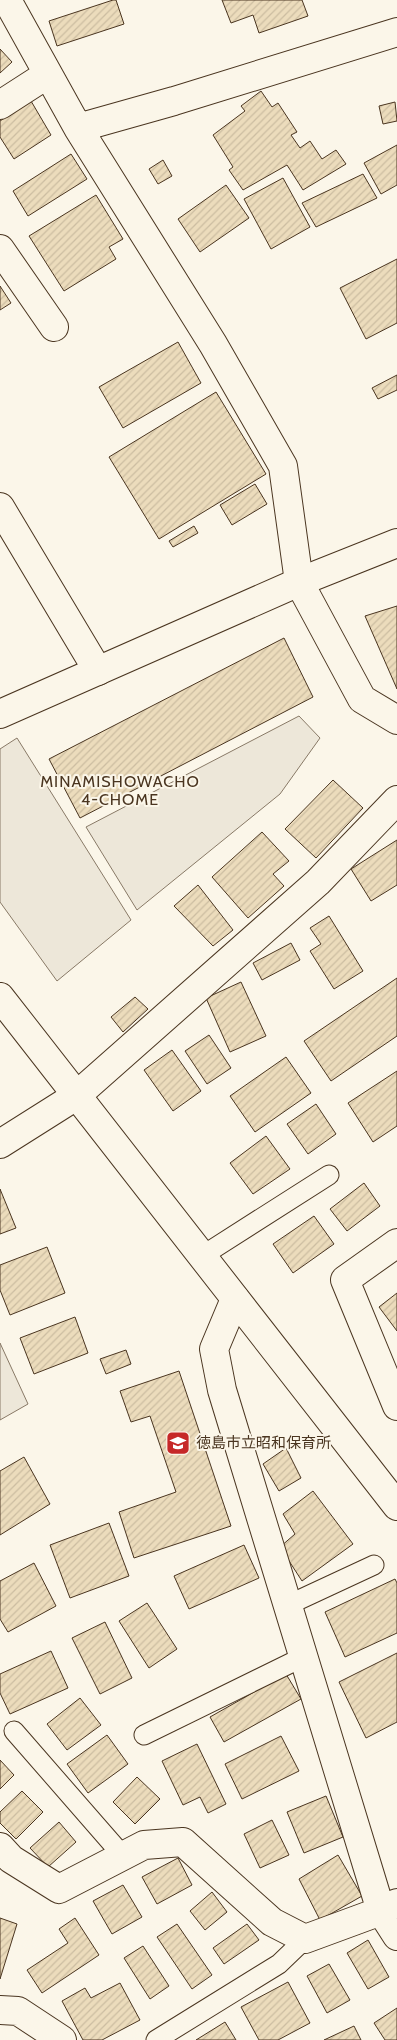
<svg xmlns="http://www.w3.org/2000/svg" width="397" height="2040" font-family="Cabin,'Noto Sans JP',sans-serif">
	<defs>
		<pattern id="building-hatch" width="6" height="6" patternUnits="userSpaceOnUse" patternTransform="scale(1.25)"><rect width="6" height="6" fill="#ecdcbc"/><path d="M-1 1l2-2M0 6l6-6M5 7l2-2" fill="none" stroke="#ccbda1"/></pattern>
	</defs>
	<rect width="100%" height="100%" fill="#fbf6e9"/>
	<path fill="#ede7d9" stroke="#887966" d="M299,716l21,22 -40,56 -143,116 -51,-83z
		M17,738l114,182 -74,61 -57,-79v-153z
		M0,1343l28,61 -28,16z"/>
	<path fill="url(#building-hatch)" stroke="#4a3520" d="M113,0h3l8,24 -67,22 -8,-25z
		M222,0h80l6,16 -49,17 -6,-18 -22,8z
		M0,49l12,13 -12,11z
		M261,91l11,16 6,-4 19,29 -6,3 9,13 10,-7 12,18 14,-9 10,14 -43,26 -16,-25 -44,25 -14,-20 4,-3 -20,-32 32,-24 -4,-5z
		M31,101l20,34 -37,24 -14,-22v-16z
		M395,102l2,19 -14,3 -4,-18z
		M397,145v40l-16,9 -17,-31z
		M71,154l16,25 -59,37 -15,-25z
		M163,160l9,16 -14,8 -9,-15z
		M363,174l14,24 -61,29 -14,-24z
		M283,178l27,49 -39,22 -27,-50z
		M226,185l23,33 -49,34 -22,-33z
		M96,195l27,44 -14,8 7,12 -52,32 -35,-55z
		M397,259v64l-31,16 -26,-51z
		M0,286l11,17 -11,7z
		M178,342l23,41 -78,45 -24,-41z
		M397,375v15l-19,9 -6,-11z
		M216,392l50,82 -107,65 -50,-82z
		M255,484l12,20 -35,21 -12,-20z
		M194,526l4,7 -25,14 -4,-6z
		M397,606v83l-32,-73z
		M284,638l29,59 -233,121 -31,-59z
		M333,780l30,28 -47,50 -31,-29z
		M262,832l27,29 -16,13 11,12 -36,32 -36,-41z
		M397,840v45l-26,16 -20,-32z
		M198,885l35,45 -20,16 -39,-40z
		M329,916l34,55 -29,18 -24,-38 11,-7 -11,-16z
		M291,943l9,17 -38,20 -9,-17z
		M397,978v58l-66,45 -27,-40z
		M241,982l25,54 -36,16 -24,-54z
		M135,997l13,12 -25,23 -12,-15z
		M209,1035l22,33 -24,16 -22,-33z
		M172,1050l29,41 -28,20 -29,-41z
		M286,1057l25,36 -56,39 -25,-36z
		M397,1071v55l-24,16 -25,-39z
		M316,1104l20,30 -28,20 -21,-30z
		M266,1136l24,33 -37,25 -23,-31z
		M364,1183l16,23 -33,25 -17,-22z
		M0,1189l16,39 -16,6z
		M314,1216l20,28 -41,29 -20,-29z
		M47,1247l18,46 -55,22 -10,-25v-25z
		M397,1293v38l-18,-24z
		M75,1317l13,36 -54,21 -14,-36z
		M126,1350l5,14 -25,10 -6,-15z
		M179,1371l52,155 -97,32 -15,-46 57,-20 -26,-76 -19,6 -11,-31z
		M286,1448l15,30 -22,13 -16,-27z
		M24,1457l26,47 -50,31v-64z
		M313,1491l40,53 -51,37 -22,-34 15,-13 -12,-20z
		M109,1523l20,53 -59,22 -20,-53z
		M244,1545l15,33 -70,31 -15,-33z
		M34,1563l22,43 -48,26 -8,-13v-38z
		M395,1579l2,4v50l-52,24 -20,-45z
		M147,1603l30,46 -28,19 -30,-47z
		M105,1622l27,56 -32,16 -28,-56z
		M51,1651l17,37 -58,26 -10,-21v-19z
		M397,1653v69l-31,16 -27,-56z
		M286,1674l15,25 -77,43 -14,-25z
		M80,1698l21,27 -34,25 -20,-26z
		M107,1735l21,29 -40,29 -21,-29z
		M281,1736l18,35 -57,28 -17,-35z
		M197,1744l29,60 -18,9 -8,-16 -17,8 -21,-44z
		M0,1760l14,15 -14,14z
		M137,1777l23,22 -25,25 -22,-22z
		M22,1791l21,21 -27,27 -16,-16v-11z
		M326,1796l17,41 -39,16 -17,-41z
		M272,1820l17,35 -29,13 -16,-34z
		M59,1822l17,20 -28,25 -18,-19z
		M338,1855l24,41 -42,24 -21,-41z
		M178,1858l14,27 -35,19 -15,-27z
		M123,1885l19,32 -30,17 -19,-33z
		M212,1892l15,20 -22,18 -15,-19z
		M0,1918l17,6 -17,55z
		M75,1918l24,37 -57,38 -15,-23 41,-27 -9,-14z
		M177,1924l35,51 -20,14 -35,-52z
		M247,1924l12,16 -35,24 -11,-16z
		M368,1940l21,37 -21,12 -21,-36z
		M143,1946l26,40 -19,13 -26,-41z
		M329,1964l21,36 -23,13 -20,-37z
		M288,1982l22,41 -32,17h-19l-18,-33z
		M120,1983l20,37 -38,20h-19l-21,-39 23,-13 6,10z
		M397,2008v32h-12l-11,-17z
		M225,2022l11,18h-40z
		M354,2026l7,14h-37z"/>
	<g fill="none" stroke-linecap="round" stroke-linejoin="round">
		<g stroke="#4a3520" stroke-width="21">
			<path id="lane" d="M202,1256l127,-81
				M288,1605l86,-40
				M14,1731l109,125
				M144,1735l159,-78
				M156,2040l123,-76 26,-25"/>
		</g>
		<g stroke="#4a3520" stroke-width="30">
			<path id="street" d="M7,0l71,128
				M397,32l-223,69 -96,27 135,216 70,122 16,116 63,117 35,21
				M0,105l48,-31
				M0,249l54,78
				M0,507l98,164
				M0,1144l76,-48 242,-214 79,-82
				M235,1299l-21,50 8,41 159,521 16,25
				M397,1406l-52,-126 52,-37
				M0,1847l11,12 48,30 85,-44 39,-3 89,80 33,17 76,-28 16,-8
				M0,2010l18,1 44,29"/>
		</g>
		<g stroke="#4a3520" stroke-width="30">
			<path id="secondary" d="M0,714l299,-132 98,-39
				M0,997l397,509"/>
		</g>
		<use href="#lane" stroke="#fbf6e9" stroke-width="19"/>
		<use href="#street" stroke="#fbf6e9" stroke-width="28"/>
		<use href="#secondary" stroke="#fbf6e9" stroke-width="28"/>
	</g>
	<defs>
		<g id="school-square" transform="scale(1.25)"><rect x="-9" y="-9" width="18" height="18" rx="4" fill="#c62828" stroke="#fbf6e9"/><path d="M0-5L7-2L0 1L-7-2ZM-4 1L0 2.5L4 1V4Q0 6-4 4Z" fill="#fff"/></g>
	</defs>
	<g fill-rule="evenodd">
		<use href="#school-square" x="178" y="1443"/>
	</g>
	<g text-anchor="middle" stroke-width="4" stroke-linejoin="round" paint-order="stroke">
		<g font-size="15" fill="#4a3520" stroke="#fbf6e9" text-anchor="start">
			<text x="196" y="1448">徳島市立昭和保育所</text>
		</g>
		<g font-size="16" letter-spacing="1" fill="#4a3520" stroke="#fbf6e9">
			<text x="120" y="787">MINAMISHOWACHO<tspan x="120" dy="18">4-CHOME</tspan></text>
		</g>
	</g>
</svg>
